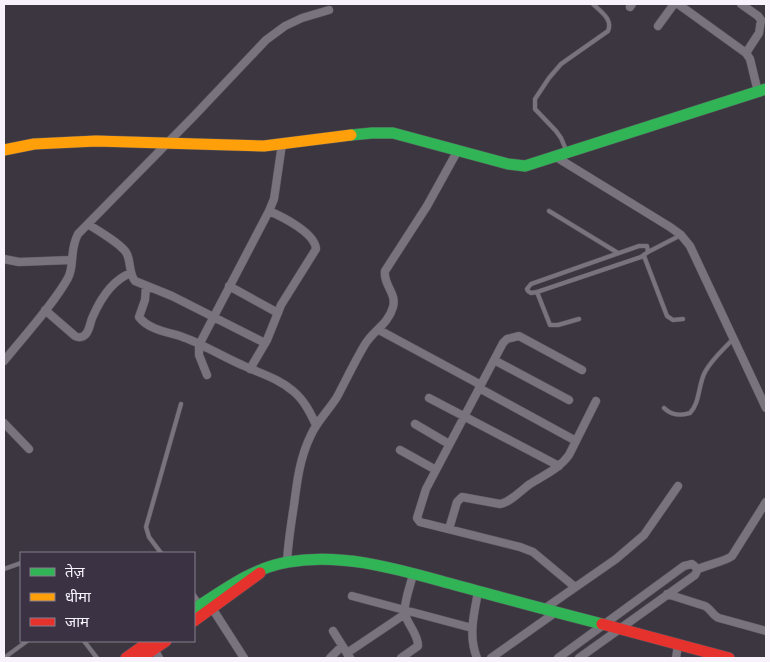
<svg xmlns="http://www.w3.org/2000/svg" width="770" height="662" font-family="Figtree,'Noto Sans Devanagari',sans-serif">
	<rect width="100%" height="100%" fill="#3b3640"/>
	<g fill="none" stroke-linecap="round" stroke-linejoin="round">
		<g stroke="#59555d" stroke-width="5">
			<path id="lane" d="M567,152l-6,-14 -5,-7 -21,-22v-10l14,-21 12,-14 47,-33c5,-12 -7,-19 -15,-27
				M549,211l69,42
				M648,252l-1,-6h-8l-108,38 -4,5 1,2 3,2 6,-1 104,-35 7,-5 33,-17
				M644,256l23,60 6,4 10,-1
				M537,292l13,33h8l21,-6
				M664,408c7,7 17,8 26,5 10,-10 8,-28 15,-41 7,-13 19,-23 29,-34
				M161,553l-12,-16 -3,-10 35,-123
				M4,569l17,-6
				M194,595l6,8
				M84,641l13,17
				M4,658l23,-17"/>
		</g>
		<g stroke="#59555d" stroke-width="9">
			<path id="street" d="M678,4l68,49 4,6 8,33
				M741,4l17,12 3,4 -2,13 -13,20
				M630,7l2,-3
				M658,26l16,-22
				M556,157l114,70 11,8 9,11 76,162
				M88,224c10,7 34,20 39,30 4,9 2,20 8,27l37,15 93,47
				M4,259l15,3 52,-2
				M146,286l-1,14 -6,17c9,12 27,15 41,19 21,7 41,20 62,29 17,8 36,13 51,26 11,9 17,21 23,34
				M229,286l49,27
				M45,310l30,26c4,2 7,2 11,-2 4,-5 4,-12 7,-18 8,-18 19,-36 38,-43
				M379,330l102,55
				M494,360l75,40
				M4,361c20,-25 49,-56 64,-83 7,-13 1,-27 10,-44l116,-118 72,-76 19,-14 17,-8 27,-8
				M250,369l17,-29 14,-35 35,-56c-1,-16 -33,-32 -47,-38
				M207,375l-8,-20v-10l70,-134 5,-12 8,-55
				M479,388l97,53
				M429,398l130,68
				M4,423l25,26
				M415,424l34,20
				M400,450l36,20
				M449,529l8,-27 5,-5 38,7c11,-2 20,-13 30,-20 14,-9 29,-15 39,-29l27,-54
				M287,562c1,-19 4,-38 7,-57 3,-24 6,-48 17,-70 6,-14 18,-25 26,-38 9,-17 17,-34 27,-51 8,-15 24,-21 29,-39 4,-14 -10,-22 -8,-36l42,-65 31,-56
				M698,569c9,-4 28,-8 34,-13l34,-54
				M575,587l-42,-35 -13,-5 -100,-25 -3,-4 9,-29 77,-146 4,-4 12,-3 63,34
				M667,594l38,12c6,3 8,10 14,12l47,13
				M352,596l120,32
				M212,608l32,50
				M544,609l72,-50 28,-24 34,-49
				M333,631l17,27
				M154,649l5,9
				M347,653l58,-39
				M330,658l12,-12
				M401,658l17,-12c0,-13 -11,-21 -13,-33 -2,-9 6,-29 8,-39
				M477,658c-9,-22 -3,-44 1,-66
				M491,658l65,-46
				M558,658l126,-92 8,-2 6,5 -3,6 -116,83
				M676,658l2,-13"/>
		</g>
		<g stroke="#59555d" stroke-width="12">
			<path id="fast" d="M351,135l21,-2h21l115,31 17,2 241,-77
				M194,609c30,-19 58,-41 94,-47 58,-10 115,9 171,24 48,13 95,26 143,38"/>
		</g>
		<g stroke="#59555d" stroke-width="12">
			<path id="slow" d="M4,150l30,-6 62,-3 168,5 87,-11"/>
		</g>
		<g stroke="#59555d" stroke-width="12">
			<path id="jam" d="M194,621l66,-48
				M602,624l127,34
				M126,658l24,-17
				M141,658l25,-17"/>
		</g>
		<use href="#lane" stroke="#78737d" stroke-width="4"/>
		<use href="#street" stroke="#78737d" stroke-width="8"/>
		<use href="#fast" stroke="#30b455" stroke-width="11"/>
		<use href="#slow" stroke="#ff9f0a" stroke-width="11"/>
		<use href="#jam" stroke="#e5322d" stroke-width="11"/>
	</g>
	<rect width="770" height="662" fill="none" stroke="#f7f2fc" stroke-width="10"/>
	<rect x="20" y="552" width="175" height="90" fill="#3b3343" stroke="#867f8d"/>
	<rect x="30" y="568" width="25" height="8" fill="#30b455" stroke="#867f8d"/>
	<text x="65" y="577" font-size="15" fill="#f7f2fc">तेज़</text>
	<rect x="30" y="593" width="25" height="8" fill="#ff9f0a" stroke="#867f8d"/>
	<text x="65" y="602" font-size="15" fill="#f7f2fc">धीमा</text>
	<rect x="30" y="618" width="25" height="8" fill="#e5322d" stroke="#867f8d"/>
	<text x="65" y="627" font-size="15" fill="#f7f2fc">जाम</text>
</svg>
